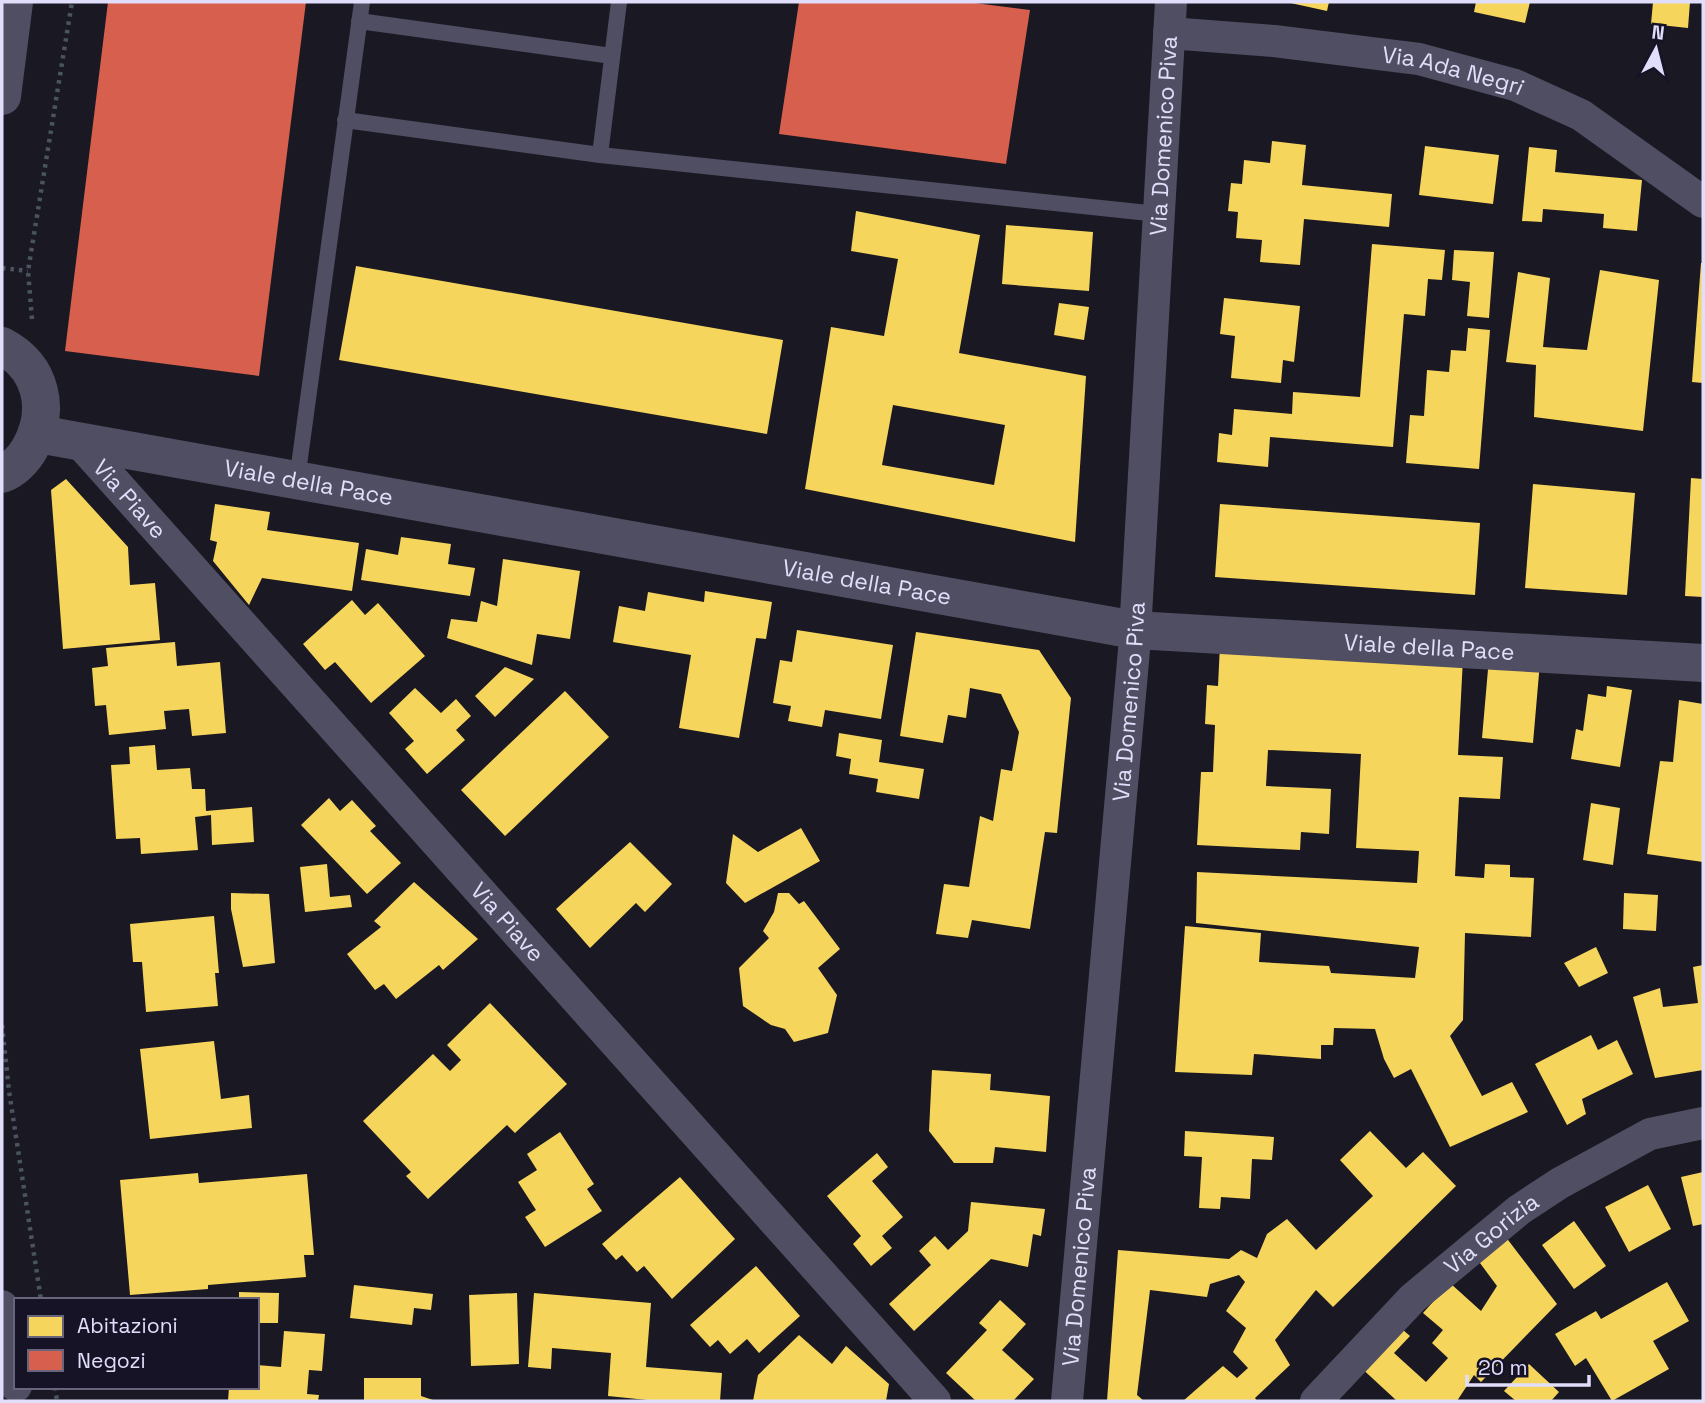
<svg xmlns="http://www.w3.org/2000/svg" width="1705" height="1403" font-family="'Space Grotesk',sans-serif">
	<rect width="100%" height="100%" fill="#1a1822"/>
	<path fill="#f6d55c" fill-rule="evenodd" d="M1286,2h43l-2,9z
		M1476,2h54l-5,21 -51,-11z
		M1653,2h37l-2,26 -37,-4z
		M1272,141l34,4 -4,40 90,9 -3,33 -85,-8 -4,46 -40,-3 2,-22 -26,-2 2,-26 -10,-1 3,-28 11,1 2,-24 26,3z
		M1425,146l74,9 -6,49 -74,-9z
		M1529,147l28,3 -2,22 87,8 -5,51 -34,-3 1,-14 -61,-5 -1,13 -20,-1z
		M856,211l124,24 -21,118 127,23 -11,166 -270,-53 26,-162 53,9 14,-77 -47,-8zM893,405l112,20 -11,60 -112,-20z
		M1006,225l87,7 -4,59 -87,-7z
		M1372,244l73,6 -3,30 -14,-1 -3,37 -21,-2 -11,133 -123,-10 -2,30 -51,-5 2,-29 13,2 2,-26 58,5 1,-22 67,5z
		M1454,250l40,2 -5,66 -22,-2 3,-34 -18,-2z
		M1701,263h2v120l-11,-1z
		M356,266l427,74 -16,94 -428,-74z
		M1600,270l59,10 -16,151 -109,-14 2,-52 -30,-3 12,-90 32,6 -7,69 44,3z
		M1224,298l76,8 -6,56 -11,-2 -2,23 -50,-5 4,-42 -15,-2z
		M1059,303l30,4 -5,33 -30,-5z
		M1468,328l22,2 -11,139 -73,-6 4,-48 14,1 3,-46 22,2 2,-22 15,1z
		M1691,478l12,1v118l-18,-1z
		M66,479l62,68 2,38 25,-2 5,57 -97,9 -12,-159z
		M1533,484l102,9 -8,102 -102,-7z
		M215,504l55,8 -3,18 92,13 -7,48 -90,-13 -13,27 -36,-44 4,-19 -7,-2z
		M1220,504l260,19 -5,72 -260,-18z
		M401,537l50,7 -3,20 27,4 -5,28 -109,-16 5,-31 32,6z
		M503,559l77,12 -10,68 -33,-5 -5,31 -85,-27 4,-19 26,3 4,-21 16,5z
		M705,591l67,11 -6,37 -10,-1 -17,100 -60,-10 12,-73 -78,-13 6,-36 26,5 3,-19 56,10z
		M352,600l13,15 13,-12 47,53 -54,47 -36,-41 -10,8 -22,-26z
		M797,630l96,15 -12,74 -56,-9 -3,17 -34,-6 3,-15 -18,-3 7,-43 12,2z
		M916,632l123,18 32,48 -14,135 -12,-1 -15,97 -58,-9 -4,18 -32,-4 8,-50 25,3 11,-71 13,5 8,-52 11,2 7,-39 -18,-38 -31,-6 -4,30 -18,-3 -5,28 -43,-7z
		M175,642l2,24 43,-4 6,71 -34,3 -3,-27 -25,2 2,18 -57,6 -3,-30 -11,1 -3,-38 16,-2 -2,-18z
		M1220,645l243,13 -5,97 45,2 -3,42 -41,-2 -4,79 29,2 1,-14 25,1v12l24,1 -3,59 -66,-4 -2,87 -13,16 32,60 30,-14 16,30 -78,35 -39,-78 -17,9 -10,-19 -9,-30 -41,-1 -1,17h-12v14l-67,-5 -2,21 -77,-3 10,-146 76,7 -2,29 70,4 2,7 84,5 4,-31 -223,-24 1,-51 220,11 2,-32 -63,-3 5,-94 -93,-4 -2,36 65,3 -2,45 -28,-2 -1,18 -103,-5 4,-73h12l2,-47 -10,-1 2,-39 11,1z
		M1489,658l51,4 -7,81 -51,-5z
		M505,667l29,12 -39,38 -20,-21z
		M1607,686l25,4 -12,77 -49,-8 5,-30 7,2 5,-37 18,3z
		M415,688l26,25 15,-14 15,17 -15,14 9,10 -38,34 -22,-25 9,-8 -25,-28z
		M565,691l44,46 -104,99 -44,-46z
		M1679,700l24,4v158l-56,-8 13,-93 13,1z
		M839,733l43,7 -3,22 45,7 -5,30 -43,-7 2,-13 -29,-5 2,-15 -15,-3z
		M155,745l2,25 33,-2 2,21h13l1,22 46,-4 2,35 -42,3 -1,-30 -16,2 3,33 -57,4 -1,-16 -24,1 -5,-74 19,-1 -1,-17z
		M329,798l11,13 12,-11 24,26 -6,5 31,32 -34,31 -66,-69z
		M1591,803l29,5 -7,57 -30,-5z
		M801,828l19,33 -75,42 -19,-20 7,-49 25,18z
		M630,842l42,42 -27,28 -9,-9 -46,45 -34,-39z
		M327,864l3,33 20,-2 2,12 -47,5 -5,-45z
		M414,882l64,57 -35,31 -4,-5 -43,34 -12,-15 -9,6 -28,-36 34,-27 -7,-6z
		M231,893l38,1 6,69 -32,4 -12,-58z
		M778,893h11l10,11 5,-3 36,48 -22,19 19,27 -9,38 -34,9 -9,-13 -14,-4 -28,-19 -4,-38 30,-30 -6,-7 11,-19z
		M1624,893l34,2 -2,36 -33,-2z
		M214,916l5,57h-4l3,33 -72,6 -4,-50h-9l-3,-38z
		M1596,947l12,26 -29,14 -15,-24z
		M1703,965v105l-48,8 -22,-81 27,-9 3,19 35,-4 -5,-36z
		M490,1003l77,81 -52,49 -8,-8 -79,74 -22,-23 5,-4 -48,-51 70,-67 17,17 11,-11 -14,-15z
		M1591,1035l7,15 19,-10 16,34 -51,25 4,15 -19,11 -32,-61z
		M214,1041l7,58 28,-4 3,33 -102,11 -10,-90z
		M932,1070l59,4 -1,16 60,6 -4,56 -51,-5 -2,16h-39l-25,-32z
		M1185,1131l89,6 -2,23 -20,-1 -2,40 -29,-2 -1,12 -21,-1 3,-51 -18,-1z
		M1370,1131l36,37 17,-16 33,34 -123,121 -17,-17 -41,50 15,25 -35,33 2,3h-74l40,-35 14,12 11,-10 -15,-16 13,-24 -20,-17 19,-29 -6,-7 -29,9 -3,13 -57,-7 -13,105 7,6h-37l11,-151 111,9 12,-9 16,8 10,-24 20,-15 29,31 57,-54 -33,-36z
		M560,1132l34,52 -7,5 15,22 -57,36 -20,-30 11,-7 -18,-28 19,-12 -10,-16z
		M877,1153l11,14 -16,14 31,36 -21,19 10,12 -21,18 -18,-22 8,-8 -34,-40z
		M1703,1172v52l-10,2 -12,-49z
		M198,1173l1,10 108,-9 7,81h-10l2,22 -98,8v4l-78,6 -10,-115z
		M680,1177l55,62 -63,60 -28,-33 -7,6 -15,-17 -6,5 -14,-16z
		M1648,1185l23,44 -42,23 -24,-45z
		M971,1202l74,7 -4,27 -8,-2 -5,33 -37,-8 -77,72 -25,-27 42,-39 -12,-14 16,-15 13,14 20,-19z
		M1574,1221l32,45 -32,23 -32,-44z
		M1505,1236l52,68 -76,78 -7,-7 -17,26h-60l-40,-37 38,-41 15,13 -16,17 32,29 22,-24 -16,-15 11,-13 -20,-17 27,-30 31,28 16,-25 -20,-27z
		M756,1266l44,50 -41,37 -12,-14 -17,15 -12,-14 -8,7 -20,-22z
		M1667,1282l22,39 -36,20 16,28 -57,32 -26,-43 -11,8 -20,-32 41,-23 5,8z
		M354,1285l79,9 -2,16 -17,-2 -2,17 -62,-7z
		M239,1292l40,1 -1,30h-21v-23h-18z
		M517,1293l2,71 -48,2 -2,-71z
		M534,1293l117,10 -5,64 76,6 -2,28h-63l-49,-5 3,-43 -59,-5 -1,21 -23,-2z
		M1000,1300l26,24 -24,26 32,29 -21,22h-37l-30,-28 41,-43 -8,-7z
		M284,1331l41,3 -3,37 -13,-1 -2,24 12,1 -1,6h-90l1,-14h28v-22l24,2z
		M799,1335l33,29 14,-18 43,38 -3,17h-133l5,-26z
		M1529,1364l30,28 -8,9h-35l-12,-10z
		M364,1378h57v18l15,5h-72z"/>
	<path fill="#d6604d" d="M108,2h198l-47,374 -194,-25z
		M799,2h168l63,8 -24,154 -227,-30z"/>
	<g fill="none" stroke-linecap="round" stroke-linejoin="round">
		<path stroke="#49545e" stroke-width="4.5" stroke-dasharray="3.5 5" stroke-linecap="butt" d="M2,268l26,3
			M32,319l-4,-48 44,-269
			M2,1025l7,66 32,209
			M55,1387l2,14"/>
		<path stroke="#4f4e62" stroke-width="16" d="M359,21l253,35
			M345,120l255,35 558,59
			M600,155l19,-153
			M297,480l65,-478"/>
		<g stroke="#4f4e62" stroke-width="32">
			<path id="s1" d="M1169,33l105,8 145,18 96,26 66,30 122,87"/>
			<path id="s2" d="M80,443l855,958"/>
			<path d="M2,1306l14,80"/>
			<path id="s3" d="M1067,1401l67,-751 37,-648"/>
			<path id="s4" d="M1316,1401l97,-103 106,-88 41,-27 90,-49 53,-11"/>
		</g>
		<g stroke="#4f4e62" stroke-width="38">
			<path d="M2,96l12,-94"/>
			<path d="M2,346c40,21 49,64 28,102 -6,11 -17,22 -28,26"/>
			<path id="s5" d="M38,434l1097,196 568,33"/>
		</g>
	</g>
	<g text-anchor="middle" stroke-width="7" stroke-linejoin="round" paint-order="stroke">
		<g font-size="23" fill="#e0defb" stroke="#161327">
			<text dy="8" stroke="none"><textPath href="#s1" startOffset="287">Via Ada Negri</textPath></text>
			<text dy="8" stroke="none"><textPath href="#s3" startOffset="1269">Via Domenico Piva</textPath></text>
			<text dy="8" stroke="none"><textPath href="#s5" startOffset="275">Viale della Pace</textPath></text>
			<text dy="8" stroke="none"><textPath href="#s2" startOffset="75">Via Piave</textPath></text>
			<text dy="8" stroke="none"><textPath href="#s5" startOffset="842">Viale della Pace</textPath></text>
			<text dy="8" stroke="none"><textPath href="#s5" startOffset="1409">Viale della Pace</textPath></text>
			<text dy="8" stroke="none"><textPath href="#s3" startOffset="702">Via Domenico Piva</textPath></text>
			<text dy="8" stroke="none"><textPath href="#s2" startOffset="642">Via Piave</textPath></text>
			<text dy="8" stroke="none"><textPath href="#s4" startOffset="243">Via Gorizia</textPath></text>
			<text dy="8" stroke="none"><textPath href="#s3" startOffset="135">Via Domenico Piva</textPath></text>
		</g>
	</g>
	<rect width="1705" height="1403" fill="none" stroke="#e0defb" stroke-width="7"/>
	<rect x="14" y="1298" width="245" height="91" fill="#161327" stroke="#67647c" stroke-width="2"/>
	<rect x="28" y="1316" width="35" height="21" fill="#f6d55c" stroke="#67647c" stroke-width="2"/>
	<text x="77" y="1333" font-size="21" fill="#e0defb">Abitazioni</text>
	<rect x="28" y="1350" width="35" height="21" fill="#d6604d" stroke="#67647c" stroke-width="2"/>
	<text x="77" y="1368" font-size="21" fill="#e0defb">Negozi</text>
	<g transform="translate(1656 49) rotate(7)" stroke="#161327" stroke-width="5" paint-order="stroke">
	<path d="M0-5L12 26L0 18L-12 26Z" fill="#e0defb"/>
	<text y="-10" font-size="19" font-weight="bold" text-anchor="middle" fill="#e0defb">N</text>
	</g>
	<path d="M1467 1375v10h122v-10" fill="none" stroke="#e0defb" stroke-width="3.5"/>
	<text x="1478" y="1375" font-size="21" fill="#e0defb" stroke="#161327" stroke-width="5" paint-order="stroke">20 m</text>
</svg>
